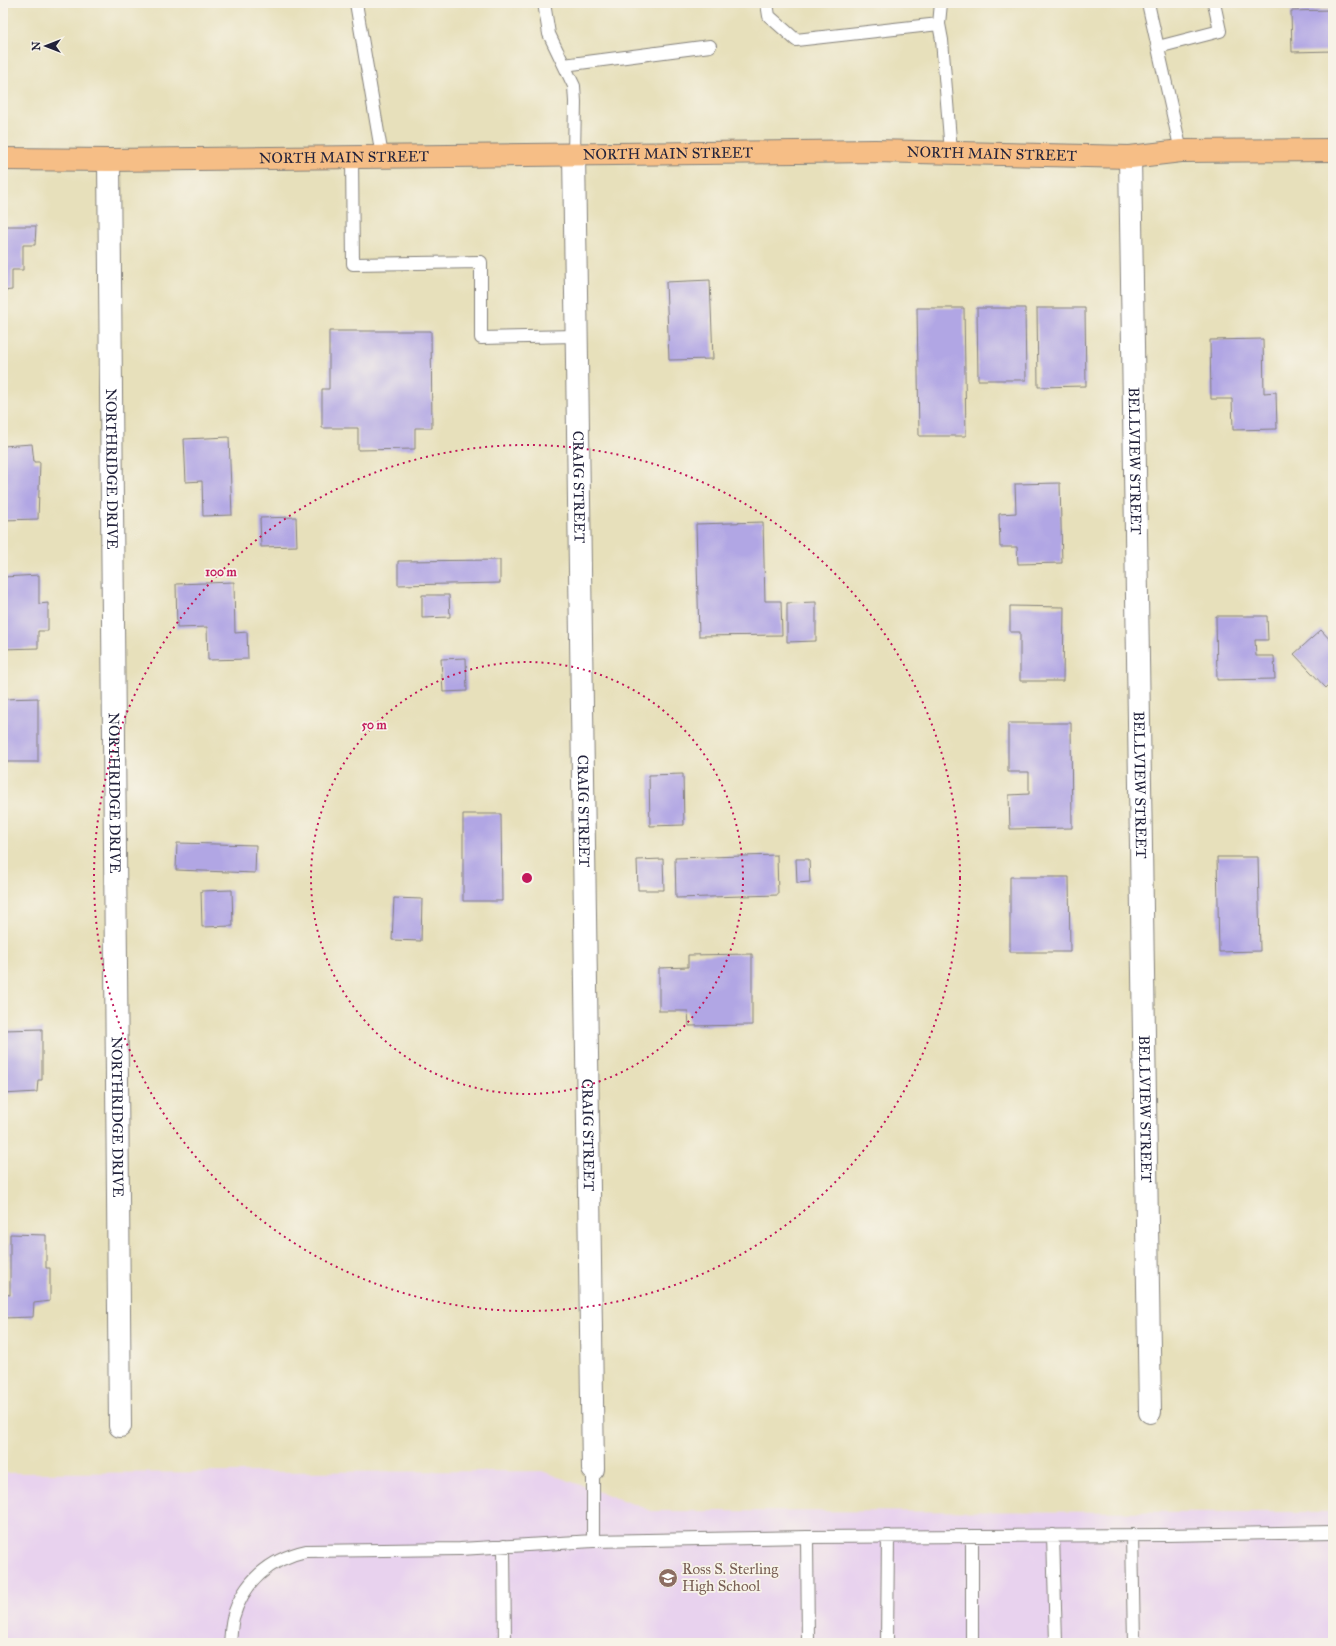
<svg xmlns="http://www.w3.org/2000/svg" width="1336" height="1646" font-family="'IM FELL Great Primer',serif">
	<rect width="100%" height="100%" fill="#f7f3e8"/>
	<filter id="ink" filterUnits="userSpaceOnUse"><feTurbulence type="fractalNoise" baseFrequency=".025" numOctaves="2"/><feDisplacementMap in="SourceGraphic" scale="8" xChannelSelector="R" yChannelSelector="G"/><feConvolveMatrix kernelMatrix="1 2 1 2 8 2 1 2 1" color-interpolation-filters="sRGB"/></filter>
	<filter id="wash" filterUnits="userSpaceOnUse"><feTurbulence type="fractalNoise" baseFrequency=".012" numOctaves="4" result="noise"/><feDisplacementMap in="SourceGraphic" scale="16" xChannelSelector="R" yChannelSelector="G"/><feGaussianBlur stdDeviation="0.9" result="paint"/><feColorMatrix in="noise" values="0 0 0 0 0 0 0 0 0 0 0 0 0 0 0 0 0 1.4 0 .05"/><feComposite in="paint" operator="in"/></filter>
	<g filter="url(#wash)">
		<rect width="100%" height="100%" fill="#e7e0bb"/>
		<path fill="#e8d2ee" d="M542,1471l110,40 681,1v131h-1330v-170z"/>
		<g id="blocks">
			<path fill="#b1a6e4" d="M1330,3h3v48l-41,1 -1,-41 39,-1z
				M3,226h33l-1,19h-12v25h-11v20l-9,1z
				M710,280l3,79 -44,1 -3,-78z
				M917,308h47l2,128h-47z
				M977,308h48l1,72h-48z
				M1037,308h48l1,78 -48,1z
				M329,331h102l1,97h-17v21l-57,1v-22h-36v-39h7z
				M1263,339l1,54 12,-1 1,37 -44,1 -1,-31h-21l-1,-59z
				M229,437l3,78 -29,1 -1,-35 -16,1 -2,-43z
				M32,444l2,18h6l-2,57 -35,1v-74z
				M1060,483l2,80 -44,1 -1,-17h-17l-1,-33 17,-1 -1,-29z
				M296,517l1,29 -36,1 -1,-29z
				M763,522l2,79h16l1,34 -83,1 -3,-112z
				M500,560v23l-102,2v-24z
				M39,575v29l9,-1v28h-10v17l-35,1v-72z
				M234,582l1,51 12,-1 1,27 -40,1 -1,-33 -30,1 -1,-44z
				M422,595h27l1,22 -28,1z
				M816,602v39l-29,1v-39z
				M1010,606l54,1 -1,74h-43v-49h-10z
				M1216,616h51l1,24h-13l1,16h18l1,23 -58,1z
				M1321,630l12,13v38l-7,7 -32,-34z
				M466,658l1,33 -24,1 -2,-33z
				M38,698v64h-35v-63z
				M1008,723h63l1,105 -62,1 -1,-34 20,-1v-22h-21z
				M683,774l1,51 -34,1 -1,-51z
				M463,814h38l1,87h-39z
				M177,843l79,2 -1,28 -79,-3z
				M777,855l1,40 -102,3 -1,-40z
				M1217,857h41l2,94 -41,1z
				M663,859l1,31h-26l-1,-30z
				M796,859h13l1,23 -13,1z
				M1010,877h59l1,75h-60z
				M232,890l1,36 -31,1 -1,-36z
				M394,898l28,1 -1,42 -29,-1z
				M752,954v71l-63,1 -1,-15h-29v-43l29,-1v-12z
				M42,1029v51h-4l-1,12 -34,2v-64z
				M10,1234l36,1v33h4v33l-16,2 -1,14 -30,1v-24l7,1z"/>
		</g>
	</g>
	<g filter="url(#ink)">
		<use href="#blocks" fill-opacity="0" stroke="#84817b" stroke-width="1"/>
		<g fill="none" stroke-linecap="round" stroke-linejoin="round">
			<g stroke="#84817b" stroke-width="14">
				<path id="lane" d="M356,3l26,153
					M544,3l5,31 25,52 1,16 -1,52
					M767,3l2,13 27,24 143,-16 3,16 9,112
					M1148,3l33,148
					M939,24l2,-21
					M1158,47l62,-16 -6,-28
					M564,65l146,-19
					M352,157l1,107 128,-2v76l95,-2
					M593,1469v72
					M1053,1535l3,108
					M1132,1535l2,108
					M972,1536v107
					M807,1537l1,106
					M504,1546l1,97
					M230,1643c1,-8 1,-17 3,-25 10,-36 37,-59 73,-67l154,-2 133,-8 214,-4 358,-2 168,-3
					M887,1643l1,-107"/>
			</g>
			<g stroke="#84817b" stroke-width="24">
				<g id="street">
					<path id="s1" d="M574,154l19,1315"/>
					<path id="s2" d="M1130,157l20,1255"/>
					<path id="s3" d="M109,160l11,1266"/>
				</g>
			</g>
			<g stroke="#84817b" stroke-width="24">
				<g id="primary">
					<path id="s4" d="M3,159l106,1 766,-9 255,6 51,-6 152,-1"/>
				</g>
			</g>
			<use href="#lane" stroke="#fff" stroke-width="12"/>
			<use href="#street" stroke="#fff" stroke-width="22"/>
			<use href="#primary" stroke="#f6be86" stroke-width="22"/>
		</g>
	</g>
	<g fill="none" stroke="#c2185b" stroke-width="2" stroke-dasharray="2 4">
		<circle cx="527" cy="878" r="216"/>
		<circle cx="527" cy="878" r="433"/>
	</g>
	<defs>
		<g id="school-disc" transform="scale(1)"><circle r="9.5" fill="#8d6e63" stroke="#f7f3e8"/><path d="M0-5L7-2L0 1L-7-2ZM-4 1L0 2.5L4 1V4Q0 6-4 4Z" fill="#fff"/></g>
	</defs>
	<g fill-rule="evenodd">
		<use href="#school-disc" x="668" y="1578"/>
	</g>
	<g text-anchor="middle" stroke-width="3.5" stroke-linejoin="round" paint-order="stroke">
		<g font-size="15" fill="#22223b" stroke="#f7f3e8">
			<text dy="5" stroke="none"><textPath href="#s4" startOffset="665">NORTH MAIN STREET</textPath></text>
			<text dy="5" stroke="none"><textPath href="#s4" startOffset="989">NORTH MAIN STREET</textPath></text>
			<text dy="5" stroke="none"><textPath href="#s4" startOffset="341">NORTH MAIN STREET</textPath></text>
			<text dy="5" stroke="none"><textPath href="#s2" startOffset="304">BELLVIEW STREET</textPath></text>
			<text dy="5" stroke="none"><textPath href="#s3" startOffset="309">NORTHRIDGE DRIVE</textPath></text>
			<text dy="5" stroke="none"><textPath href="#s1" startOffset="333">CRAIG STREET</textPath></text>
			<text dy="5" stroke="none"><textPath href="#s2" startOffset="628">BELLVIEW STREET</textPath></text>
			<text dy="5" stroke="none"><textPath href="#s3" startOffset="633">NORTHRIDGE DRIVE</textPath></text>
			<text dy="5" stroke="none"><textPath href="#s1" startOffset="657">CRAIG STREET</textPath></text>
			<text dy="5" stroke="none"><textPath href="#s2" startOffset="952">BELLVIEW STREET</textPath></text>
			<text dy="5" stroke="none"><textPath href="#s3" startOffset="957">NORTHRIDGE DRIVE</textPath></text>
			<text dy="5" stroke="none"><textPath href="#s1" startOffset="981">CRAIG STREET</textPath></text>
		</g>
		<g font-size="15" fill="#785e54" stroke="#f7f3e8" text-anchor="start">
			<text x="682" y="1574">Ross S. Sterling<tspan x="682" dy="17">High School</tspan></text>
		</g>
	</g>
	<circle cx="527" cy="878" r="6" fill="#c2185b" stroke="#f7f3e8" stroke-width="2"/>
	<g font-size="12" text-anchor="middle" font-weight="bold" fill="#c2185b" stroke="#f7f3e8" stroke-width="3.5" stroke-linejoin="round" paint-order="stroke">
		<text x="221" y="576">100 m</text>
		<text x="374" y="729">50 m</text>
	</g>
	<rect width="1336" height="1646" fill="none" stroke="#f7f3e8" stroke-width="16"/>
	<g transform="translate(46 46) rotate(270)" stroke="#f7f3e8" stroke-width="3" paint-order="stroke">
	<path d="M0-3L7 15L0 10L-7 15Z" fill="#22223b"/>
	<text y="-6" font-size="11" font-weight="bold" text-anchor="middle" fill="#22223b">N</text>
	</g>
</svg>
